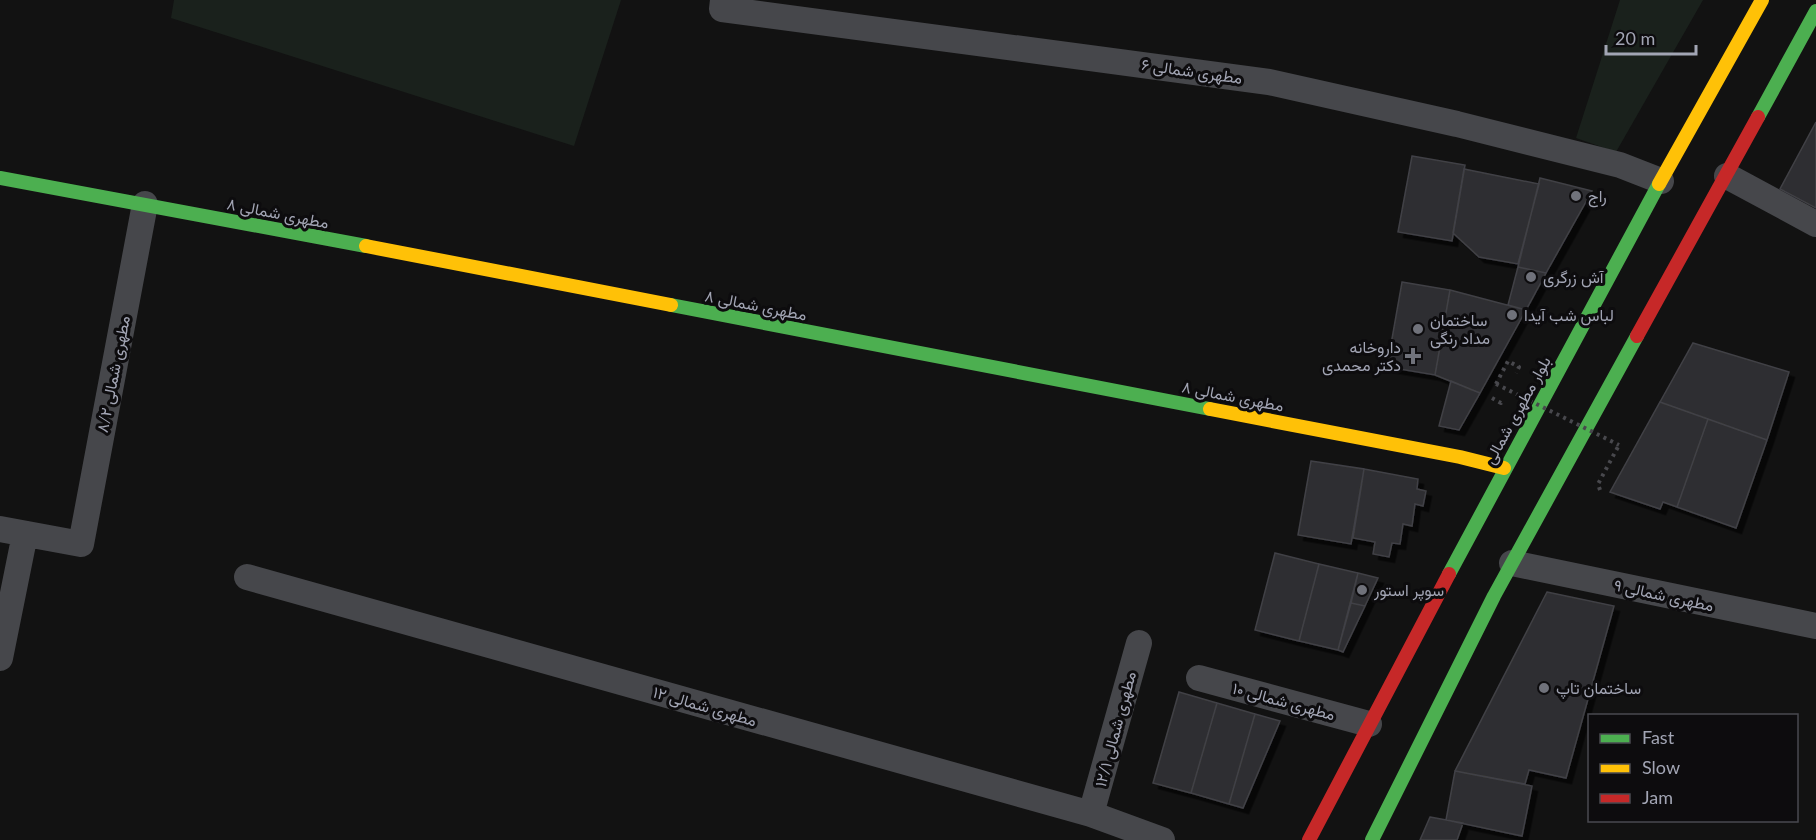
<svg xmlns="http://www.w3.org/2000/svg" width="1816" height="840" font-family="Lato,Vazirmatn,sans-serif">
	<defs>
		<filter id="shadow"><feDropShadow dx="5.5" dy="5.5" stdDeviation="0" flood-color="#0009"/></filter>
	</defs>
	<rect width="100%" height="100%" fill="#121212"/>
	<path fill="#1a211c" d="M174,0h447l-47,146 -403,-128z
		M1620,0h83l-87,152 -40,-14z"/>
	<path fill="#2f2f30" stroke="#414146" stroke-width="1.5" filter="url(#shadow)" d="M1816,122v86l-36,-19z
		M1412,156l53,9 -13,76 -54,-9z
		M1464,169l75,15 -21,80 -39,-7 -26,-24z
		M1540,178l52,13 -46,82 -28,-6z
		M1518,267l28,6 -20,37 -18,-5z
		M1402,282l48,8 -15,85 -48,-8z
		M1450,290l76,20 -46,83 -45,-18z
		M1693,343l96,29 -22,68 -107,-38z
		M1451,381l29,12 -21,37 -20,-4z
		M1660,402l48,17 -31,88 -14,-5 -3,7 -50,-17z
		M1708,419l59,21 -31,88 -59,-21z
		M1311,461l53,8 -13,75 -53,-9z
		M1364,469l54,10 -1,10 9,2 -3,15 -8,-2 -3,22 -9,-2 -3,20 -8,-1 -3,14 -16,-3 2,-12 -22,-4z
		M1275,553l44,11 -20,77 -44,-11z
		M1319,564l39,9 -20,77 -39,-9z
		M1358,573l20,5 -13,28 -14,-3z
		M1547,592l67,14 -48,172 -37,-8 -4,14 -70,-13z
		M1351,603l14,3 -22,46 -5,-2z
		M1179,692l38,11 -26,90 -38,-10z
		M1217,703l38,11 -26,90 -38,-11z
		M1255,714l25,7 -37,87 -14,-4z
		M1455,771l77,15 -10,50 -76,-16z
		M1430,817l33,6 -6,17h-37z"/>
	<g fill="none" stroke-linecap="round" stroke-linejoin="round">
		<path stroke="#48484d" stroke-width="4" stroke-dasharray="3 4.5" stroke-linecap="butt" d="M1496,384l12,-23 11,6 -3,6
			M1492,398l9,5 1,-2
			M1600,490l-2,-6 21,-39"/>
		<path stroke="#46474b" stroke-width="26" d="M723,0l-1,9 547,73 188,42 163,41 41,16
			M1727,176l89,48
			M0,529l81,15 64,-340
			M1512,563l304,63
			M247,577l844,237 71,26
			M0,658l25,-124
			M1199,678l170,46
			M1091,814l48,-171"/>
		<path stroke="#4caf50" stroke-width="14" d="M1758,117l58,-106
			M0,178l366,68
			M671,305l539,104
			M1449,574l210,-390
			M1372,840l122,-244 143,-260"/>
		<path stroke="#ffc107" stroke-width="14" d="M1659,184l103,-184
			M366,246l305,59
			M1210,409l250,48 44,11"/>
		<path stroke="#c62828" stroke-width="14" d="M1637,336l121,-219
			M1309,840l140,-266"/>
		<path stroke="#48484d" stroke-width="4" stroke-dasharray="3 4.5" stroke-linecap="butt" d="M1496,384l123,61"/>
	</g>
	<g fill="#70727b" stroke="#0d0c0e" stroke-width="2">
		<circle cx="1576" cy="196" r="6"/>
		<circle cx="1531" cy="277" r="6"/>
		<circle cx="1512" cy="315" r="6"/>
		<circle cx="1418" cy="329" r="6"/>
		<path d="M1410 347h6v6h6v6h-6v6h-6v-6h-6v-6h6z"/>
		<circle cx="1362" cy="590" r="6"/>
		<circle cx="1544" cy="688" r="6"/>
	</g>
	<g text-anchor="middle" stroke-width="6" stroke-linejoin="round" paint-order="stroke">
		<g font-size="16" fill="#a2a5b4" stroke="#0d0c0e">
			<text transform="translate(1192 71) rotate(8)" y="6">۶ مطهری شمالی</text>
			<text transform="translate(278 213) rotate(11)" y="6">۸ مطهری شمالی</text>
			<text transform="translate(756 305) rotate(11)" y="6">۸ مطهری شمالی</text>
			<text transform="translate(113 374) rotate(-79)" y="6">۸/۲ مطهری شمالی</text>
			<text transform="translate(1233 396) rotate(11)" y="6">۸ مطهری شمالی</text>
			<text transform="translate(1517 410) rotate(-61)" y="6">بلوار مطهرى شمالى</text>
			<text transform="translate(1664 595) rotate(12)" y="6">۹ مطهری شمالی</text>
			<text transform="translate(1284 701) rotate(15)" y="6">۱۰ مطهری شمالی</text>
			<text transform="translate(705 706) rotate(16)" y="6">۱۲ مطهری شمالی</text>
			<text transform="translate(1115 729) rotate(-75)" y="6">۱۲/۱ مطهری شمالی</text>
		</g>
		<g font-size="16" fill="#a2a5b4" stroke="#0d0c0e" text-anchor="start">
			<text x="1588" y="202">راج</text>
			<text x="1543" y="283">آش زرگری</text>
			<text x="1524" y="321">لباس شب آیدا</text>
			<text x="1430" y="326">ساختمان<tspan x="1430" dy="18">مداد رنگی</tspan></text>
			<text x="1401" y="353" text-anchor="end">داروخانه<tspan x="1401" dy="18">دکتر محمدى</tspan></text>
			<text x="1374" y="596">سوپر استور</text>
			<text x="1556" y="694">ساختمان تاپ</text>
		</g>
	</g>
	<rect x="1588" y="714" width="210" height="108" fill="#0d0c0e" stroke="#494950" stroke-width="1.5"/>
	<rect x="1600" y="734" width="30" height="9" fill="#4caf50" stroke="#494950" stroke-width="1.5"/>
	<text x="1642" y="744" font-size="18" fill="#a2a5b4">Fast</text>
	<rect x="1600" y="764" width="30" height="9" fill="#ffc107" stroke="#494950" stroke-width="1.5"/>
	<text x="1642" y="774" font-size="18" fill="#a2a5b4">Slow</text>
	<rect x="1600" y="794" width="30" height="9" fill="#c62828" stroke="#494950" stroke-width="1.5"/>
	<text x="1642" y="804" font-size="18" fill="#a2a5b4">Jam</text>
	<path d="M1606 45v9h90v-9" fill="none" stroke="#a2a5b4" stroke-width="3"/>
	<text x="1615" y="45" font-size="18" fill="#a2a5b4" stroke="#0d0c0e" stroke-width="4.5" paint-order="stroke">20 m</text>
</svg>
